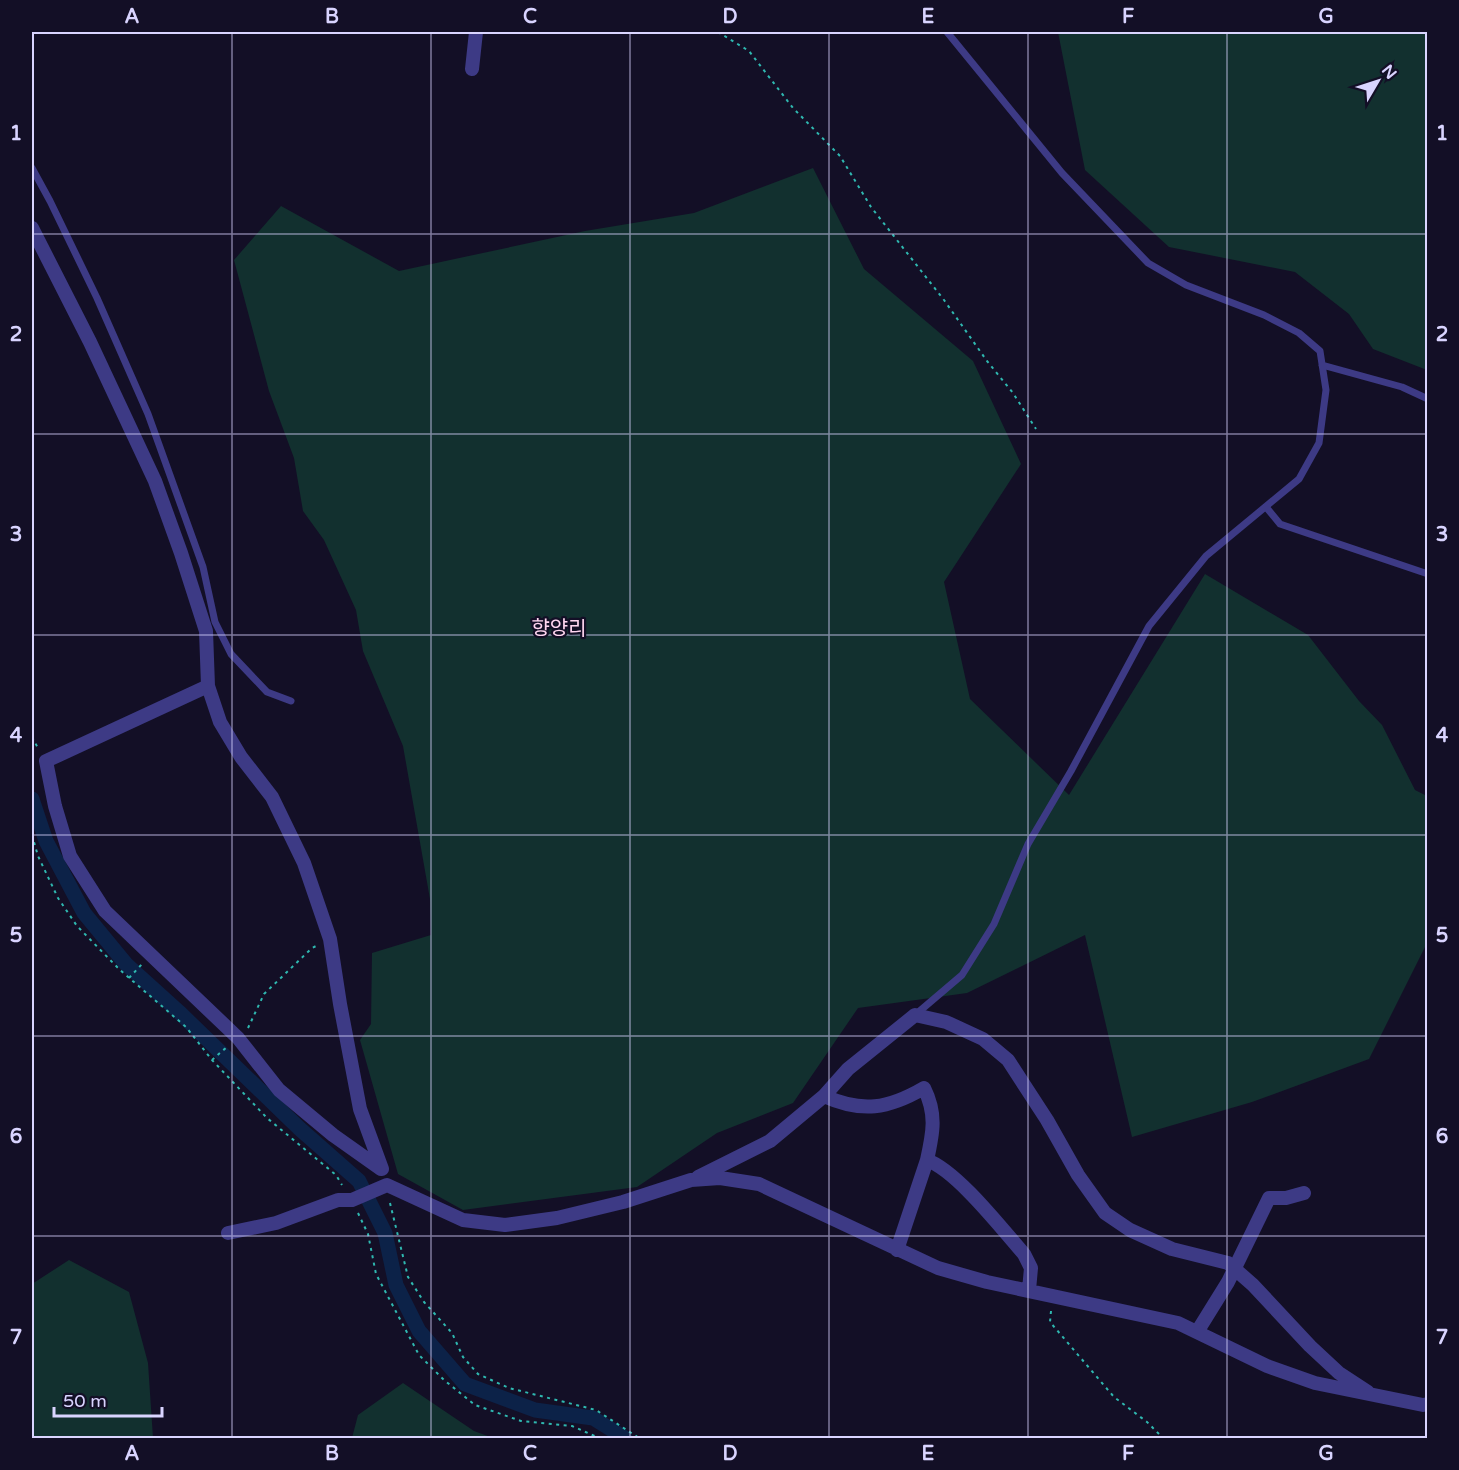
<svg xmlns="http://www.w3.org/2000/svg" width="1459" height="1470" font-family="'Varela Round','Noto Sans KR',sans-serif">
	<rect width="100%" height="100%" fill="#130f26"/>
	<path fill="#12302f" d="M1058,32h369v338l-54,-21 -24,-35 -54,-42 -126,-25 -84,-77z
		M813,168l51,101 109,92 48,103 -77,118 26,117 99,96 136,-221 103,61 51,66 23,24 33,65 12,6v147l-58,116 -117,43 -120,35 -47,-202 -118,58 -109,15 -65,95 -76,30 -80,54 -174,23 -65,-36 -38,-134 11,-16 1,-71 59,-18 -1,-36 -27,-153 -40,-95 -7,-41 -32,-70 -21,-29 -9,-53 -25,-67 -35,-131 47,-54 118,65 186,-40 109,-18z
		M69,1260l60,32 19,71 5,75h-121v-154z
		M403,1383l71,48 19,7h-141l6,-23z"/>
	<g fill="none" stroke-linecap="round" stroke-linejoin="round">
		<path stroke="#0c2248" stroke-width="15" d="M32,799l14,42 38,72 42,51 53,48 121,117 59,52 26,52 11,52 23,46 46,53 70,26 58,8 32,20"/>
		<path stroke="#2fb8b0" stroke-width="2" stroke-dasharray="3 4.5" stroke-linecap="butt" d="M718,32l31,19 44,57 47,48 31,51 73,93 43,61 26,32 23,36
			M32,737l7,13
			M32,835l6,21 20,42 19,28 43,44 66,57 26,33 55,58 69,57 6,10
			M129,978l13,-14
			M248,1028l16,-34 48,-46 6,-3
			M212,1060l16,-14
			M390,1203l18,74 16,25 28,31 11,24 15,17 31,14 87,22 43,28
			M358,1213l10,21 8,40 43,81 25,25 31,25 46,16 51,5 27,12
			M1051,1311l-1,11 64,75 33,25 16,16"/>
		<path stroke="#3d3a85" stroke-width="7" d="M32,168l18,33 47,97 51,116 55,153 12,55 16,32 36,38 24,9
			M1322,365l80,22 26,12
			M1266,507l14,17 148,50
			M915,1015l47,-40 32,-51 34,-80 43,-73 78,-145 57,-70 93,-77 20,-36 7,-53 -6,-39 -21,-18 -35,-18 -78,-30 -38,-22 -86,-90 -115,-141"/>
		<path stroke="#3d3a85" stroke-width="14" d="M472,69l4,-37
			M32,228l58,114 65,139 26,72 25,78 2,55 12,36 21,35 31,40 32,66 26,76 10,65 20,105 22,60
			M208,686l-162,75 9,45 15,50 35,55 133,127 41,52 54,45 48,34
			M824,1096c38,17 64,13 100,-8 13,26 9,45 3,72
			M698,1177l72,-36 54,-45 24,-27 67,-54 31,7 37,17 25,21 39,60 31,55 27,38 25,17 42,19 56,14 25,22 57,61 29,27 29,19
			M228,1233l48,-10 62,-23h14l35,-15 76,35 42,5 52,-7 66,-16 68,-22 29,-2 39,6 179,84 49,14 191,41 89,43 48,17 108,22 5,-1
			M897,1250l30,-90c30,11 75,69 97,94l7,14 -2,22
			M1197,1332l31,-50 41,-84h17l18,-5"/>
	</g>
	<path fill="none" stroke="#d9d4ff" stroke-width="1.5" stroke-opacity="0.55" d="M232,32v1406M431,32v1406M630,32v1406M829,32v1406M1028,32v1406M1227,32v1406M32,234h1396M32,434h1396M32,635h1396M32,835h1396M32,1036h1396M32,1236h1396"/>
	<g text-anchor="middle" stroke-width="4.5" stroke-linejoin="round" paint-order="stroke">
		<g font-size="20" fill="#ffd6f0" stroke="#130f26">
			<text x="559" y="635">향양리</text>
		</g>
	</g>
	<rect width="1459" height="1470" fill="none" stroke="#130f26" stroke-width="66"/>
	<g transform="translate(1378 81) rotate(51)" stroke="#130f26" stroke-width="4.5" paint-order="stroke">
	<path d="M0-4.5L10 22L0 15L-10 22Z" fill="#d9d4ff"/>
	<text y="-9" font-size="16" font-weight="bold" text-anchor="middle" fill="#d9d4ff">N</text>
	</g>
	<path d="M54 1407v9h108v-9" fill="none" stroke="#d9d4ff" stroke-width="3"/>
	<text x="63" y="1407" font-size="18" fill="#d9d4ff" stroke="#130f26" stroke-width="4.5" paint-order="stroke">50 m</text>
	<rect x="33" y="33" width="1393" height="1404" fill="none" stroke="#d9d4ff" stroke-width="2"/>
	<g font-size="20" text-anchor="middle" font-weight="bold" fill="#d9d4ff">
		<text x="132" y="23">A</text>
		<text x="332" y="23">B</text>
		<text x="530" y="23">C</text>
		<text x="730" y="23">D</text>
		<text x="928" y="23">E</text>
		<text x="1128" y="23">F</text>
		<text x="1326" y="23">G</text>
		<text x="16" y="140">1</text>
		<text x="1442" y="140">1</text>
		<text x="16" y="341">2</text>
		<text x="1442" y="341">2</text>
		<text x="16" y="541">3</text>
		<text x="1442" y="541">3</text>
		<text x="16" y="742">4</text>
		<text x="1442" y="742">4</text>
		<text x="16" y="942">5</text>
		<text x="1442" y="942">5</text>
		<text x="16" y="1143">6</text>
		<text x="1442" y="1143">6</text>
		<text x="16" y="1344">7</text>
		<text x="1442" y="1344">7</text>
		<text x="132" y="1460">A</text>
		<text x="332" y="1460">B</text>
		<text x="530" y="1460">C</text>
		<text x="730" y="1460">D</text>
		<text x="928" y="1460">E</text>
		<text x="1128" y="1460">F</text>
		<text x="1326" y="1460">G</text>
	</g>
</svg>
